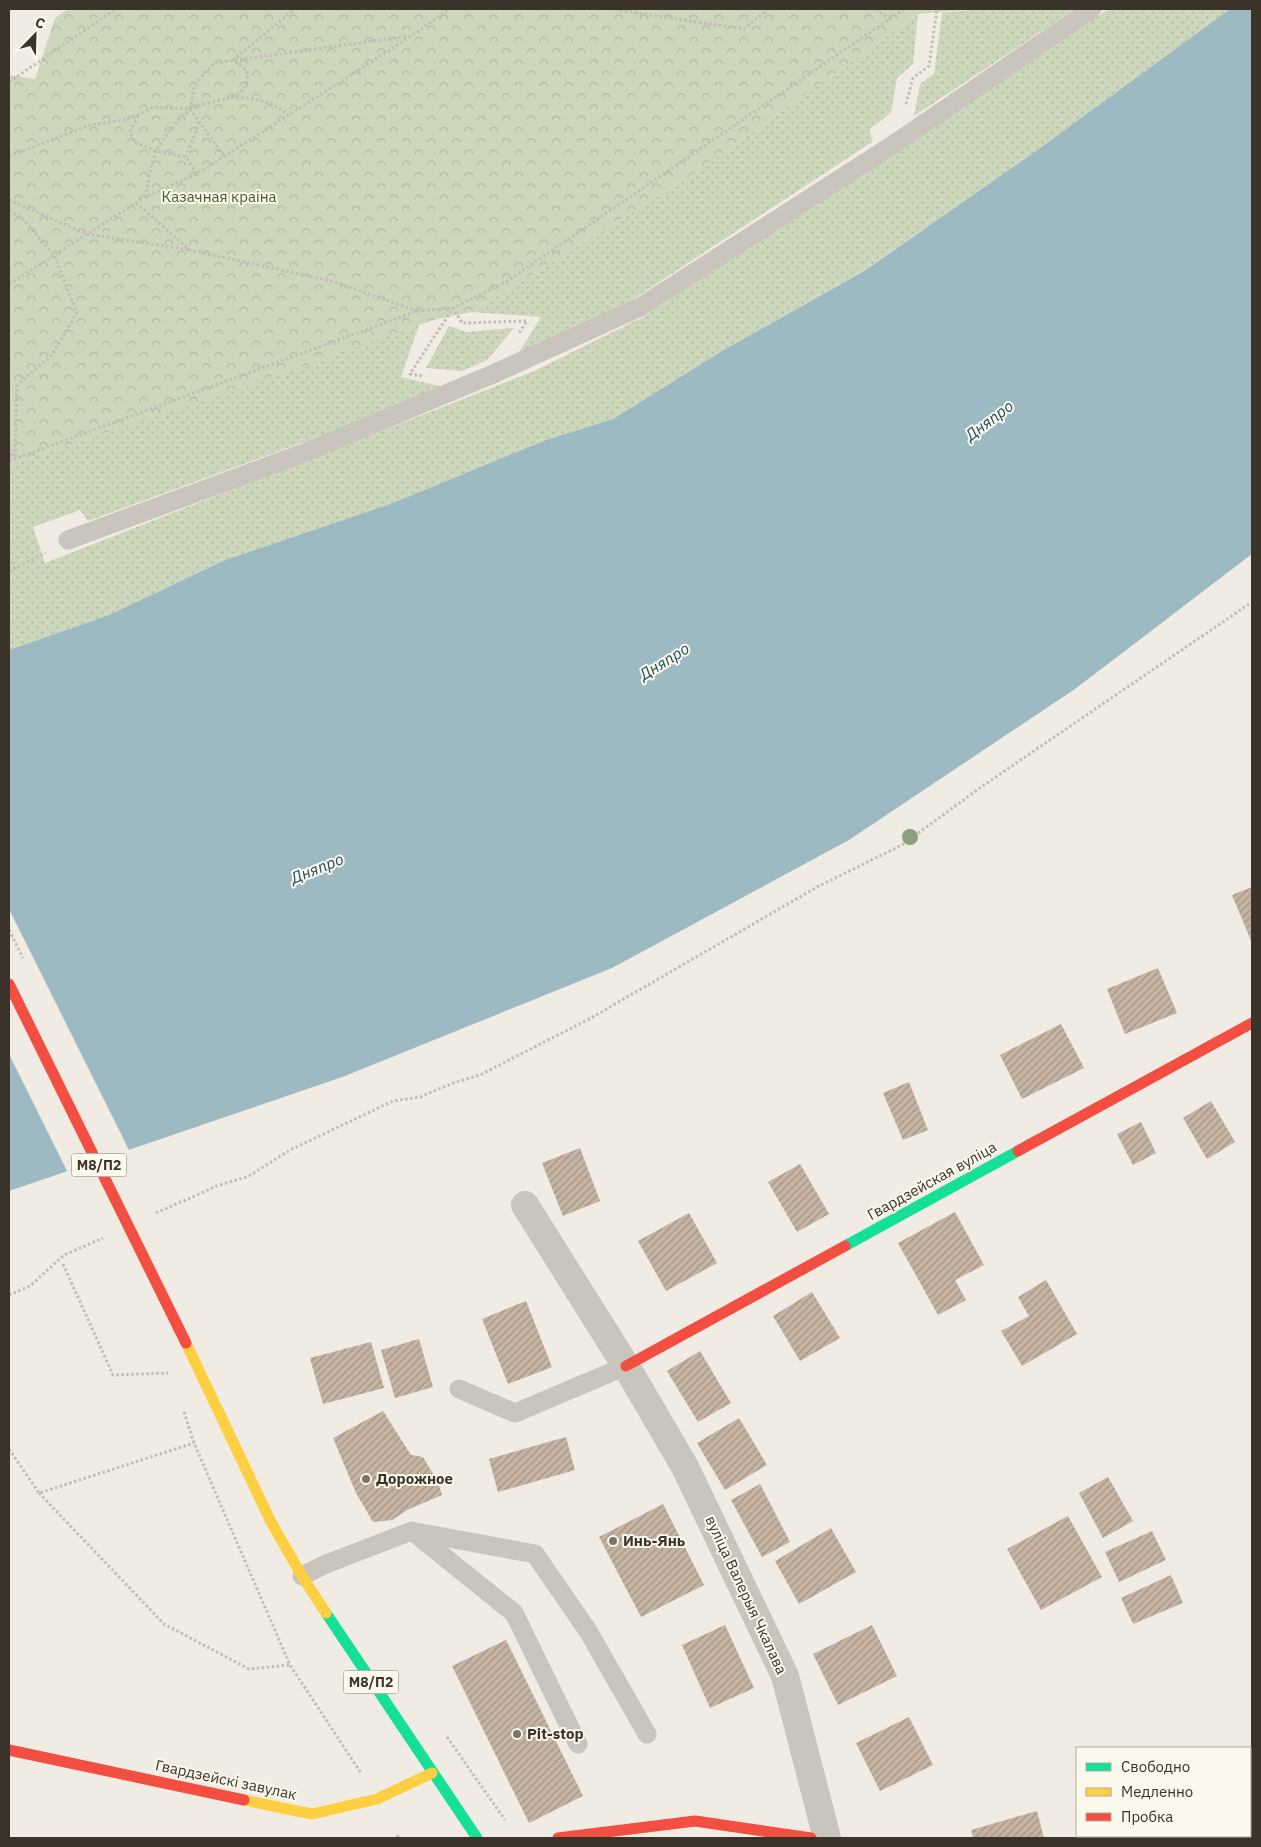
<svg xmlns="http://www.w3.org/2000/svg" width="1261" height="1847" font-family="'IBM Plex Sans',sans-serif">
	<defs>
		<pattern id="grass-dots" width="8" height="8" patternUnits="userSpaceOnUse" patternTransform="scale(1.25)"><rect width="8" height="8" fill="#ccd7bc"/><path d="M2 2h.1M6 6h.1" fill="none" stroke="#b0b9a2" stroke-width="1.8" stroke-linecap="round"/></pattern>
		<pattern id="forest-crowns" width="20" height="18" patternUnits="userSpaceOnUse" patternTransform="scale(1.25)"><rect width="20" height="18" fill="#ccd7bc"/><path d="M2 6a3 3 0 1 1 6 0M12 15a3 3 0 1 1 6 0" fill="none" stroke="#b0b9a2"/></pattern>
		<pattern id="building-hatch" width="6" height="6" patternUnits="userSpaceOnUse" patternTransform="scale(1.25)"><rect width="6" height="6" fill="#c5b4a3"/><path d="M-1 1l2-2M0 6l6-6M5 7l2-2" fill="none" stroke="#a19385"/></pattern>
	</defs>
	<rect width="100%" height="100%" fill="#f0ece3"/>
	<path fill="url(#grass-dots)" d="M975,9h100l-161,107 6,-32 14,-10 8,-61z
		M1109,9h121l-194,142 -173,120 -141,80 -109,68 -67,21 -156,64 -165,56 -116,55 -100,35v-185l410,-140 -18,52 43,10 -75,31 -281,103 -8,-11 -47,17 12,36 489,-192 111,-55z
		M918,14l-5,50 -16,14 -6,35 -21,16 2,13 -240,158 -114,54 23,-37 -69,-5 223,-139z
		M449,326l17,6 48,-4 -27,32 -25,11 -36,-3z"/>
	<path fill="url(#forest-crowns)" d="M68,9h907l-57,5 -223,159 -223,139 -39,8 -107,39 -317,106v-390l26,4 20,-61z"/>
	<path fill="#9dbac3" d="M1230,9h22v545l-177,135 -226,151 -237,128 -267,108 -336,115v-541l100,-35 116,-55 165,-56 156,-64 67,-21 109,-68 142,-80 172,-120z"/>
	<path fill="#f0ece3" d="M9,909l121,243 -62,21 -59,-119z"/>
	<path fill="url(#building-hatch)" d="M1252,887v56l-20,-48z
		M1158,968l19,45 -52,21 -18,-45z
		M1061,1024l23,44 -62,31 -22,-44z
		M909,1082l19,48 -25,10 -20,-47z
		M1211,1101l24,41 -28,17 -24,-41z
		M1141,1122l15,31 -23,12 -16,-31z
		M580,1148l20,53 -37,15 -21,-53z
		M800,1164l29,50 -32,18 -29,-50z
		M955,1212l29,53 -29,15 11,20 -28,15 -40,-72z
		M689,1213l28,50 -51,28 -28,-50z
		M1046,1280l31,54 -55,32 -21,-35 28,-15 -11,-19z
		M812,1292l28,46 -40,23 -27,-45z
		M526,1301l26,66 -44,17 -26,-65z
		M419,1339l14,48 -38,11 -14,-48z
		M371,1342l13,46 -61,16 -13,-46z
		M700,1351l31,52 -33,19 -31,-51z
		M383,1411l28,44 12,2 15,25 4,13 -33,14 -17,11 -19,2 -17,-29 -23,-55z
		M739,1418l28,47 -42,25 -28,-47z
		M566,1437l9,33 -77,22 -9,-33z
		M1108,1477l25,44 -30,17 -24,-45z
		M760,1484l30,58 -28,15 -31,-57z
		M663,1504l41,81 -63,32 -42,-80z
		M1068,1516l34,61 -61,33 -34,-61z
		M831,1528l25,44 -57,32 -24,-43z
		M1152,1531l14,29 -47,22 -14,-30z
		M1171,1575l12,28 -50,21 -12,-26z
		M725,1625l29,63 -44,20 -28,-63z
		M872,1625l25,51 -59,29 -25,-51z
		M506,1640l77,156 -54,27 -77,-157z
		M909,1717l24,48 -53,26 -24,-48z
		M1037,1811l7,27h-71l-2,-8z"/>
	<g fill="none" stroke-linecap="round" stroke-linejoin="round">
		<path stroke="#c2bdb4" stroke-width="3" stroke-dasharray="2.5 2.5" stroke-linecap="butt" d="M610,9l134,20 24,-20
			M876,9l13,10
			M9,82l107,-73
			M231,97c23,2 39,2 57,18
			M906,104l7,-26 16,-12 8,-57
			M190,109l34,47
			M138,116l-8,15 4,11 22,9 30,6 11,17
			M9,156l81,-31 34,-5 14,-5 15,-8 37,2 5,-25 19,-21 196,-27
			M186,157l13,-35
			M145,197c4,-15 5,-32 11,-45 5,-12 24,-35 34,-42 18,-13 62,-5 57,-39l-14,-11 62,-51
			M9,200l78,34 103,16
			M136,203l54,47 145,32 82,29
			M9,211l13,7 32,37 23,58 -25,42 -35,30 -2,74
			M9,284l136,-87 52,-23 216,-139 36,-26
			M422,376l-12,-2 43,-66 9,15 65,-2 -8,12
			M9,449l4,8
			M9,461l408,-150 36,-3 53,-26 398,-273
			M9,571l37,-18
			M9,930l14,28
			M156,1213l61,-27 32,-10 41,-26 103,-49 27,-4 33,-14 27,-8 111,-57 226,-131 85,-42 82,-60 268,-183
			M63,1264l50,111 55,-2
			M9,1295l21,-9 34,-31 39,-17
			M184,1412l10,31 96,222 71,108
			M9,1449l30,44 155,-50
			M39,1493l125,131 85,45 41,-4
			M447,1737l58,83
			M397,1835l2,3"/>
		<path stroke="#c9c5bc" stroke-width="19" d="M68,540l233,-86 190,-79 151,-69 243,-156 207,-141
			M459,1389l56,24 111,-47
			M416,1532l119,22 53,77 59,103
			M302,1576l24,-12 86,-33 102,82 64,131"/>
		<path stroke="#c9c5bc" stroke-width="28" d="M525,1205l101,161 59,101 100,209 42,162"/>
		<path stroke="#16e098" stroke-width="11" d="M845,1246l173,-95
			M326,1613l151,225"/>
		<path stroke="#ffcf43" stroke-width="11" d="M186,1343l85,179 31,54 24,37
			M244,1800l68,14 65,-15 55,-26"/>
		<path stroke="#f24e42" stroke-width="11" d="M9,984l177,359
			M1018,1151l234,-128
			M626,1366l219,-120
			M9,1750l235,50
			M558,1838l137,-17 116,17"/>
	</g>
	<circle fill="#8e9d7d" cx="910" cy="837" r="8"/>
	<g fill="#7a746a" stroke="#fcf8eb" stroke-width="2">
		<circle cx="366" cy="1479" r="5"/>
		<circle cx="613" cy="1541" r="5"/>
		<circle cx="517" cy="1734" r="5"/>
	</g>
	<g text-anchor="middle" stroke-width="4" stroke-linejoin="round" paint-order="stroke">
		<g fill="#fcf8eb" stroke="#756e63" stroke-width="1">
			<rect x="71.5" y="1153.5" width="55" height="23" rx="4"/>
			<rect x="343.5" y="1670.5" width="55" height="23" rx="4"/>
		</g>
		<g font-size="14" font-weight="bold" fill="#3b3329">
			<text x="99" y="1170">М8/П2</text>
			<text x="371" y="1687">М8/П2</text>
		</g>
		<g font-size="15" fill="#3e5c2a" stroke="#fcf8eb">
			<text x="219" y="202">Казачная краіна</text>
		</g>
		<g font-size="15" fill="#3b3329" stroke="#fcf8eb">
			<text transform="translate(932 1181) rotate(-29)" y="5">Гвардзейская вуліца</text>
			<text transform="translate(746 1595) rotate(65)" y="5">вуліца Валерыя Чкалава</text>
			<text transform="translate(226 1780) rotate(12)" y="5">Гвардзейскі завулак</text>
		</g>
		<g font-size="15" font-weight="bold" fill="#3b3329" stroke="#fcf8eb" text-anchor="start">
			<text x="376" y="1484">Дорожное</text>
			<text x="623" y="1546">Инь-Янь</text>
			<text x="527" y="1739">Pit-stop</text>
		</g>
		<g font-size="16" font-style="italic" fill="#1a4c61" stroke="#fcf8eb">
			<text transform="translate(989 420) rotate(-37)" y="6">Дняпро</text>
			<text transform="translate(664 661) rotate(-32)" y="6">Дняпро</text>
			<text transform="translate(317 868) rotate(-22)" y="6">Дняпро</text>
		</g>
	</g>
	<rect width="1261" height="1847" fill="none" stroke="#3b3329" stroke-width="20"/>
	<rect x="1076" y="1747" width="175" height="90" fill="#fcf8eb" stroke="#afa99d"/>
	<rect x="1086" y="1763" width="25" height="8" fill="#16e098" stroke="#afa99d"/>
	<text x="1121" y="1772" font-size="15" fill="#3b3329">Свободно</text>
	<rect x="1086" y="1788" width="25" height="8" fill="#ffcf43" stroke="#afa99d"/>
	<text x="1121" y="1797" font-size="15" fill="#3b3329">Медленно</text>
	<rect x="1086" y="1813" width="25" height="8" fill="#f24e42" stroke="#afa99d"/>
	<text x="1121" y="1822" font-size="15" fill="#3b3329">Пробка</text>
	<g transform="translate(35 35) rotate(23)" stroke="#fcf8eb" stroke-width="4" paint-order="stroke">
	<path d="M0-4L9 19L0 12L-9 19Z" fill="#3b3329"/>
	<text y="-8" font-size="14" font-weight="bold" text-anchor="middle" fill="#3b3329">С</text>
	</g>
</svg>
